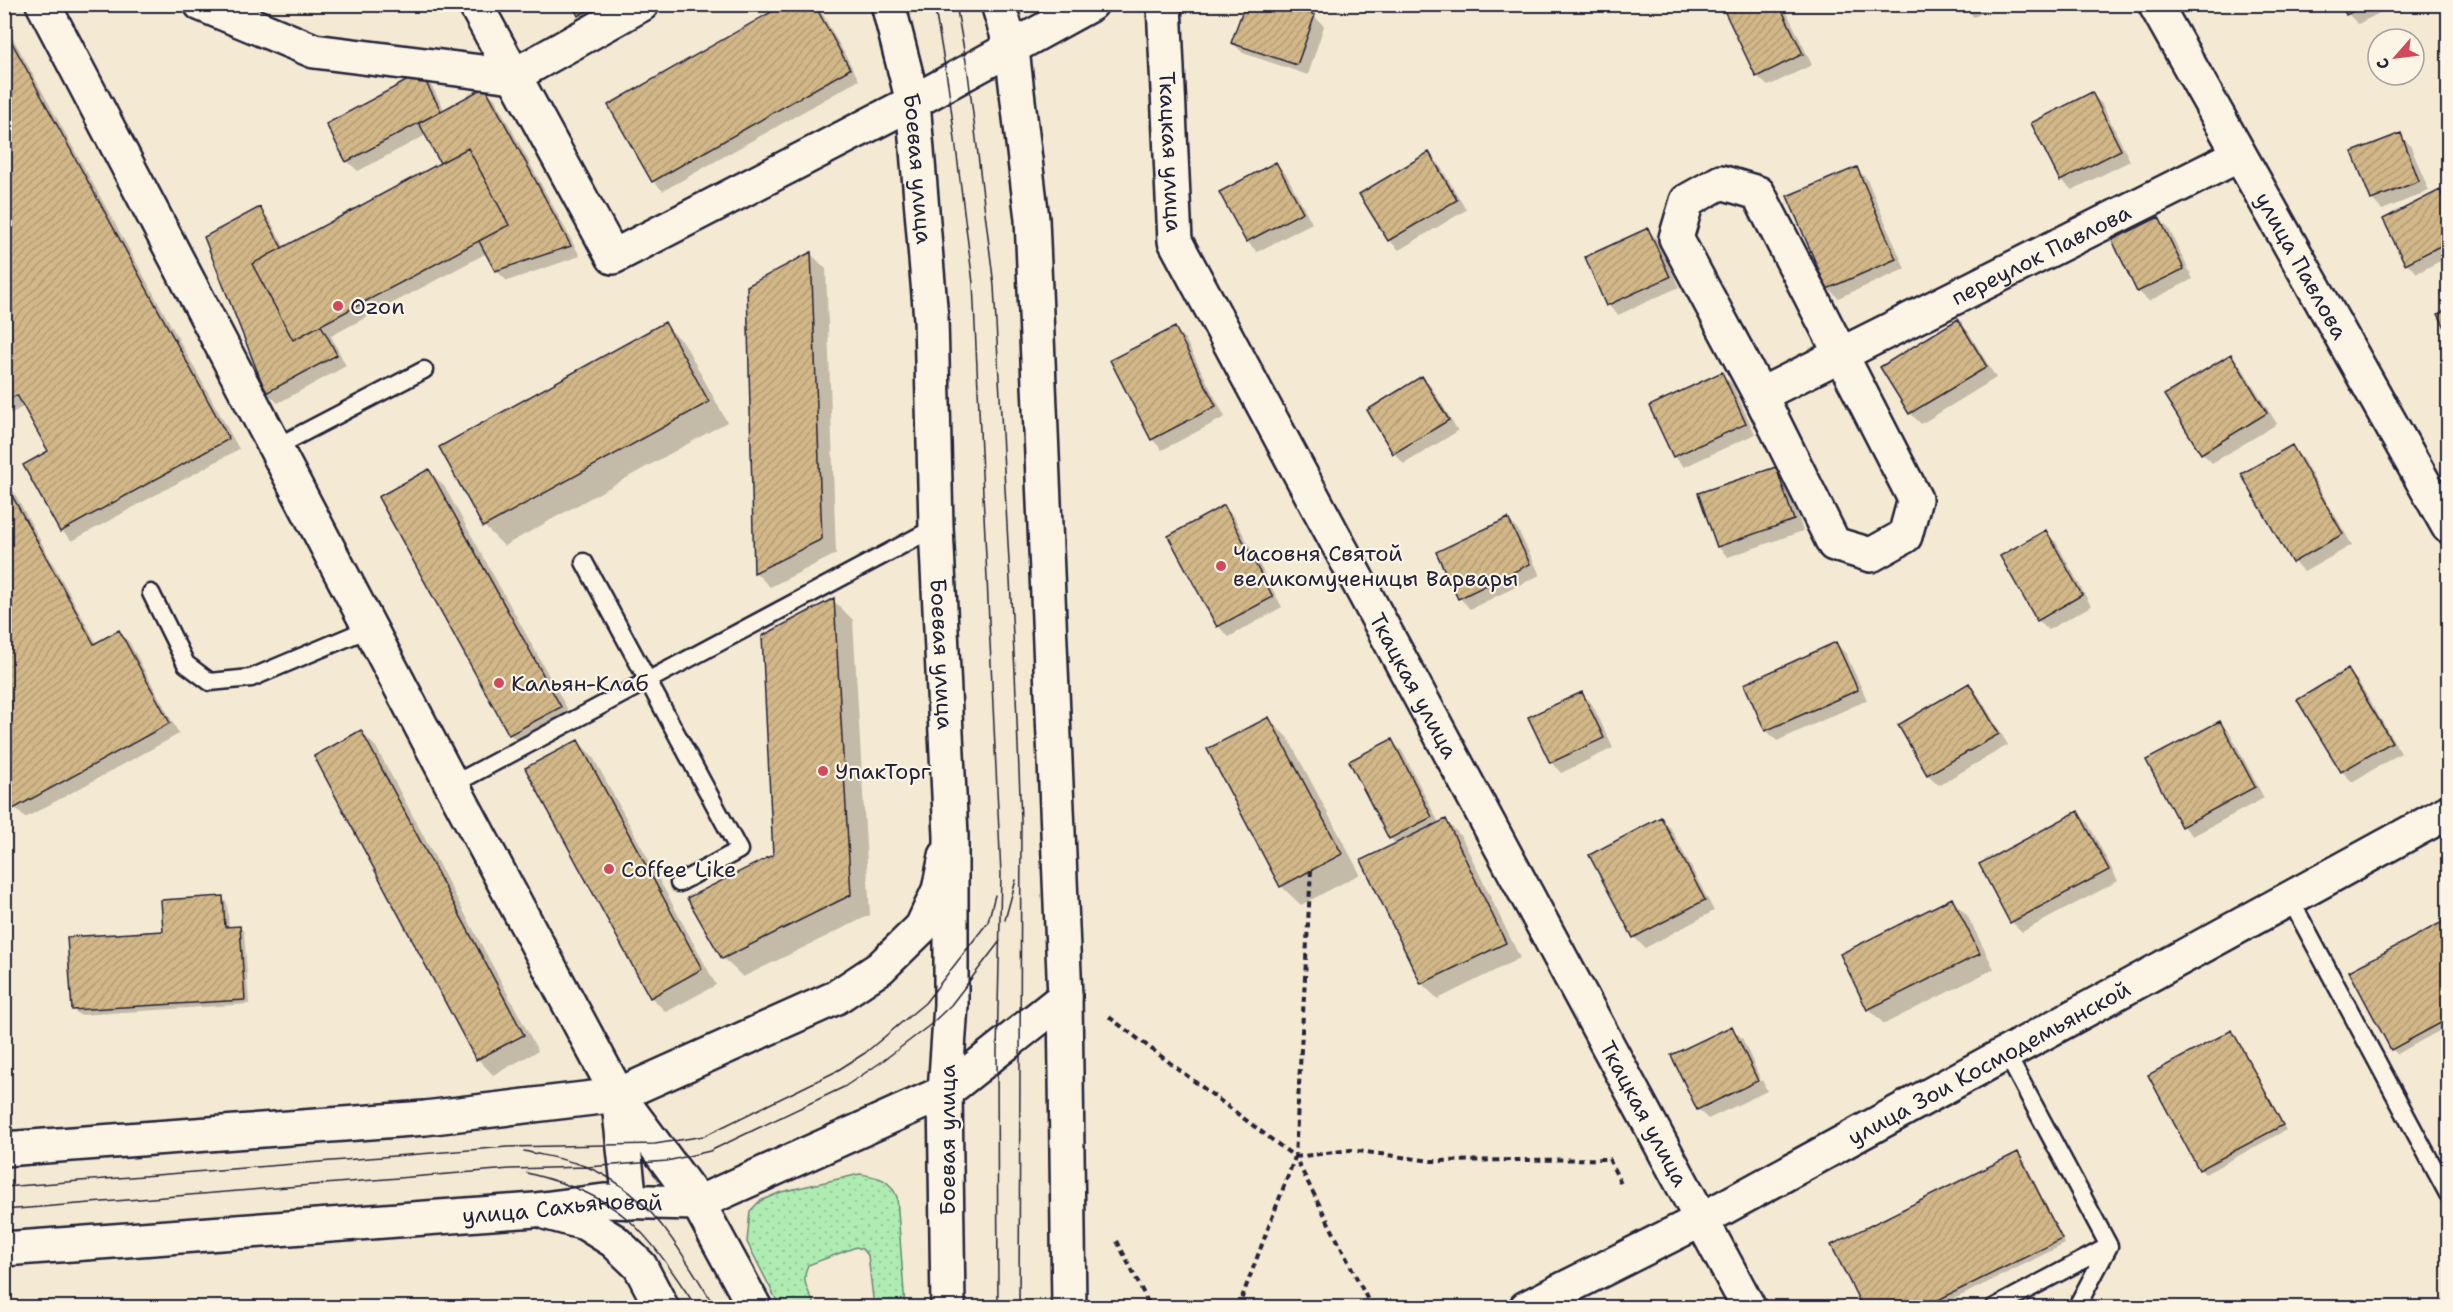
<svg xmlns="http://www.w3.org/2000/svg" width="2453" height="1312" font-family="'Shantell Sans',sans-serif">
	<defs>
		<pattern id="grass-dots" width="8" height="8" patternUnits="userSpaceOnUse" patternTransform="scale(1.5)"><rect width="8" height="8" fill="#afecb2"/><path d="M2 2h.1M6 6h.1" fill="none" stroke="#96ca9a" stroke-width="1.8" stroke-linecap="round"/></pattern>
		<pattern id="building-hatch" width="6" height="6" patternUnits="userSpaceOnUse" patternTransform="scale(1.5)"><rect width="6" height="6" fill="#d2b788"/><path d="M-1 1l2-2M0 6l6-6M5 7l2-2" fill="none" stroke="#b49d76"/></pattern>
	</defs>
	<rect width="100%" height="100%" fill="#f4e9d2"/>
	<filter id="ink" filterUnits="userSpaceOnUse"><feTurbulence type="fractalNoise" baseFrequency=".0167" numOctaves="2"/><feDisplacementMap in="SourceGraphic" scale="12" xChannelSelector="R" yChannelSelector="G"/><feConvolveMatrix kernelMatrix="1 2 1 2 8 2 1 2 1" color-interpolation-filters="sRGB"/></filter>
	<g filter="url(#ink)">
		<path fill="url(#grass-dots)" stroke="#688776" stroke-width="1.5" d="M860,1174c18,3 29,4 37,23l8,110h-31l-6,-52 -6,-6 -6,-2 -48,18c-8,16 1,28 8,42h-36l-33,-65 3,-31 10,-10 21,-9z"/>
		<path fill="#0003" d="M574,4h69l-48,26 -15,-15z
			M788,4h29l42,76 -196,111 -10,-10z
			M1722,4h61l29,61 -44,21 -11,-10z
			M1962,4h37l-25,13z
			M2343,4h54l-39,20 -10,-10z
			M1314,16l10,10 -16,49 -65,-22 -10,-10z
			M4,22l235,427 -167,92 -10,-10 -12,-79 -25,-46 -21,11z
			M421,75l10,10 14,26 40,-22 10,10 85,157 -73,25 -11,-11 -9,-17 -156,83 15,30 -68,37 -11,-10 -61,-155 54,-29 10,11 15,28 157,-84 -16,-29 -68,36 -11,-10z
			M2092,94l10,10 28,57 -58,29 -11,-10z
			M2400,135l10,10 19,46 -47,19 -10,-11z
			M1428,154l11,10 27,46 -67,40 -10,-10z
			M1276,164l10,10 26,49 -55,29 -10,-11z
			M1857,169l10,10 38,90 -67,29 -10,-10z
			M2440,192l8,9v56l-31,16 -10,-10z
			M2159,218l10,11 24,50 -44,22 -11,-10z
			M1648,230l10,10 21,47 -61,28 -10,-10z
			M811,254l15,15 10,285 -66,33 -15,-15z
			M1958,321l10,10 28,47 -75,46 -11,-11 -28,-46z
			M664,324l20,19 43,79 -223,124 -20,-20z
			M1175,329l10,10 40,78 -63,33 -10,-11z
			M2231,356l10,10 36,58 -65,39 -10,-10z
			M1722,374l10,10 23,50 -71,33 -10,-11z
			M1422,378l10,10 26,43 -54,33 -10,-11 -25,-42z
			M2291,447l11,11 50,87 -48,27 -10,-10z
			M1775,468l11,11 17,52 -75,26 -10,-10z
			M429,471l15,15 131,237 -49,27 -15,-15 -131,-237z
			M4,474l93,170 22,-12 10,10 50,92 -154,84 -10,-10 -11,-18z
			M1224,507l10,10 48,90 -53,30 -11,-11 -48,-90z
			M1508,519l10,11 22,45 -70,34 -10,-11 -22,-45z
			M2045,532l11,10 35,64 -43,24 -10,-10z
			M833,600l20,20 17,295 -127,62 -20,-19 51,-102z
			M1836,643l10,11 21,46 -90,41 -11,-11z
			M2347,671l11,10 43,72 -49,29 -10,-11 -43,-70z
			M1969,685l10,11 29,49 -69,40 -11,-10 -28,-50z
			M1582,693l10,11 21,44 -52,25 -10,-11z
			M1268,719l20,19 72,136 -59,31 -20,-19z
			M2220,723l10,10 34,65 -71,38 -10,-10z
			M361,732l15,15 162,304 -45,24 -15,-16 -162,-302z
			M578,741l15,16 123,228 -50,27 -15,-15z
			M1392,741l10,10 37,72 6,-3 16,16 59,122 -82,41 -16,-15 -59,-123 33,-17 -6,-6 -39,-76z
			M2078,813l10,10 30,58 -96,51 -10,-10z
			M1661,819l10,10 43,82 -69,37 -11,-11 -43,-81z
			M222,898l5,5 2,25 11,-1 4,5 5,72 -170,11 -5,-5 91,-77z
			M1952,900l15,15 27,54 -110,55 -15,-15z
			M2448,920v106l-51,28 -5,-5 -41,-77z
			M1731,1028l11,10 18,40 -60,28v4l62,-30 5,11 -59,28 -10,-10z
			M2232,1032l5,5 49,93 -81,44 -5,-5z
			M2018,1153l5,5 42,86 -129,64h-72z"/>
		<path fill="url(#building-hatch)" stroke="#22223b" stroke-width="1.5" d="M572,4h27l-21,12z
			M785,4h29l36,65 -198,113 -44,-77z
			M1245,4h39l31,11 -18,50 -66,-22z
			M1721,4h58l24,50 -47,23z
			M2341,4h26l-21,11z
			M4,28l225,411 -169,93 -37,-67 25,-14 -31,-56 -13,7z
			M421,73l20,38 -95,51 -20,-38z
			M485,87l86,159 -76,25 -16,-30 30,-16 -41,-77 -28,15 -21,-40z
			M2092,92l29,58 -61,31 -29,-58z
			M2401,133l18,48 -48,19 -19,-48z
			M468,148l41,77 -216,115 -41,-76z
			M1429,152l28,48 -69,41 -29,-47z
			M1276,162l27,50 -57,30 -27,-50z
			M1857,167l39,92 -69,30 -40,-93z
			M2440,190l8,17v35l-43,22 -22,-45z
			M260,207l22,41 -30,16 41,76 28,-15 16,30 -71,38 -62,-156z
			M2159,217l25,52 -47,23 -25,-52z
			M1648,228l22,49 -64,29 -21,-49z
			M811,252l11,287 -68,34 -7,-287z
			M2448,308v25l-10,-19z
			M1958,319l29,48 -78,47 -29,-47z
			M665,322l44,80 -226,125 -44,-80z
			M1175,327l41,79 -65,34 -41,-80z
			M2231,354l36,59 -66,41 -37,-59z
			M1722,372l24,52 -73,33 -24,-51z
			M1422,376l27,44 -56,34 -26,-44z
			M2292,445l51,89 -51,29 -51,-89z
			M1776,467l18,53 -77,27 -19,-54z
			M429,469l132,238 -52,28 -131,-238z
			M4,481l90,163 25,-14 51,93 -157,86 -9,-16z
			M1224,505l49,92 -56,30 -49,-91z
			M1508,518l22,46 -72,35 -22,-47z
			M2046,530l36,65 -45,26 -37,-65z
			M834,598l17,297 -129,64 -35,-61 86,-43 -11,-219z
			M1836,642l22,48 -93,41 -21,-47z
			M2348,669l44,73 -51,30 -44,-72z
			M1969,683l30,51 -72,41 -29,-50z
			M1582,692l22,46 -54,25 -22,-46z
			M1269,717l73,137 -62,33 -73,-138z
			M2220,721l35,66 -74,40 -35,-67z
			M361,730l163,305 -48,25 -162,-304z
			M1392,739l40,78 -43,22 -40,-78z
			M578,740l124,229 -52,29 -125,-230z
			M2078,811l31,59 -99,53 -31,-59z
			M1661,817l44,83 -72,38 -44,-83z
			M1446,819l60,124 -85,41 -60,-124z
			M223,896l2,31 15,-1 5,74 -173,10 -5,-73 96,-6 -2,-31z
			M1952,898l28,56 -113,56 -27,-56z
			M2448,919v100l-57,31 -42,-79z
			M1732,1026l26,55 -61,29 -26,-55z
			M2232,1030l51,95 -84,45 -51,-95z
			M2018,1152l44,87 -140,69h-59l-32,-63z"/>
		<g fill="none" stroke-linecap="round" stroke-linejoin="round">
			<g stroke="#22223b" stroke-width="21">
				<path id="service" d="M276,447l148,-77
					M584,562l155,288 -60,33
					M151,593l35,71 24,18 41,-4 119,-50
					M452,785l484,-258
					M2290,899l158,295
					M2006,1053l103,193 -33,62
					M1993,1308l116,-62"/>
			</g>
			<g stroke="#22223b" stroke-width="38">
				<g id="minor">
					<path d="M43,4l409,781 166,310"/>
					<path d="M201,4l113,47 199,25 129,-72"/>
					<path d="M475,4l138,253 300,-155 178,-98"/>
					<path id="s1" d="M1164,4l11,237 574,1067"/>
					<path d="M1721,182l37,11 157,306 -10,37 -34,19 -37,-11 -74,-149 -84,-157 11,-37z"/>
					<path id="s2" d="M1760,395l479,-240"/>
					<path id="s3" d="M1526,1308l175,-88 747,-408"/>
				</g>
			</g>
			<g stroke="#22223b" stroke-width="38">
				<g id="tertiary">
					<path id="s4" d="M2155,4l293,522"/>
				</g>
			</g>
			<g stroke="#22223b" stroke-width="38">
				<g id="secondary">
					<path d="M618,1095l80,108 57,105"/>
					<path d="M618,1095l12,107"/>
					<path d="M4,1149l421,-31 193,-23 217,-97 45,-30 42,-41 17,-37 7,-34"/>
					<path d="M548,1213l37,10 29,18 26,25 22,42"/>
					<path id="s5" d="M4,1249l531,-39 69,-9 94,2 247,-111 120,-95"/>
				</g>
			</g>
			<g stroke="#22223b" stroke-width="38">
				<g id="primary">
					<path id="s6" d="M888,4l25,98 18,217 5,208 15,309v169l-6,87 3,216"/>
					<path d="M998,4l14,46 20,169 33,778 4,311"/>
				</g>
			</g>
			<path stroke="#22223b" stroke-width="4" stroke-dasharray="6 4.5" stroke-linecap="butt" d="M1311,870l-16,287 77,151
				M1109,1017l186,140 -57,151
				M1295,1157l56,-7 80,11 178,-2 12,25
				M1117,1241l34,67"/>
			<use href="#service" stroke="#fcf5e5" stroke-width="16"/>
			<use href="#minor" stroke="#fcf5e5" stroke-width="33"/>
			<use href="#tertiary" stroke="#fcf5e5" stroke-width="33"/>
			<use href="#secondary" stroke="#fcf5e5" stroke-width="33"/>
			<use href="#primary" stroke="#fcf5e5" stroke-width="33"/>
			<path stroke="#22223b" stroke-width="1.5" d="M934,4l14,80 25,199 28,591 -4,178 1,256
				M956,4l12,69 26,213 21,386 6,148 -2,488
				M1005,920l11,-40
				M524,1151c20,5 43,8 63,16 65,26 93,85 129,141
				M527,1173c97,24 117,56 170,135
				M4,1187l503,-40 148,-3 49,-8 131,-64 30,-19 60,-50 63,-81 7,-27
				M4,1210l506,-41 77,-2 80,-6 43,-10 134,-64 36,-24 50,-38 21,-20 49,-64"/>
		</g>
	</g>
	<g fill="#d1495b" stroke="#fcf5e5" stroke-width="2">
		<circle cx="338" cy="306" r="6"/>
		<circle cx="1221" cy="566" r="6"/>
		<circle cx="499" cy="683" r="6"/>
		<circle cx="823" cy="771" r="6"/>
		<circle cx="609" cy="869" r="6"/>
	</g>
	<g text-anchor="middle" stroke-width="4.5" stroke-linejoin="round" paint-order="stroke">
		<g font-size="22" fill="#22223b" stroke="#fcf5e5">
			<text dy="8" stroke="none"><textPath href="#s1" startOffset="148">Ткацкая улица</textPath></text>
			<text dy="8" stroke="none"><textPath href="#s6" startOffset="168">Боевая улица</textPath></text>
			<text dy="8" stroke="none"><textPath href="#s2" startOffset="314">переулок Павлова</textPath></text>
			<text dy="8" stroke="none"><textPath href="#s4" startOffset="300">улица Павлова</textPath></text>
			<text dy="8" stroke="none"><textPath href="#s6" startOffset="654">Боевая улица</textPath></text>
			<text dy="8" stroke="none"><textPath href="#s1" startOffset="742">Ткацкая улица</textPath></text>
			<text dy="8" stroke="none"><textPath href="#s3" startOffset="524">улица Зои Космодемьянской</textPath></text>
			<text dy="8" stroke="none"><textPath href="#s1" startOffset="1228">Ткацкая улица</textPath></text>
			<text transform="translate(947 1140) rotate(-90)" y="8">Боевая улица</text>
			<text dy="8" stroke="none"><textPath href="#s5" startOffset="560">улица Сахьяновой</textPath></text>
		</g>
		<g font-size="22" fill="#22223b" stroke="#fcf5e5" text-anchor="start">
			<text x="350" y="314">Ozon</text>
			<text x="1233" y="561">Часовня Святой<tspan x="1233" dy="25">великомученицы Варвары</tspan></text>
			<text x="511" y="691">Кальян-Клаб</text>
			<text x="835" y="779">УпакТорг</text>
			<text x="621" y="877">Coffee Like</text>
		</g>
	</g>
	<rect width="2453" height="1312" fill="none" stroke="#fcf5e5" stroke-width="24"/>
	<rect x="12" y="12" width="2429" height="1288" fill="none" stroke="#22223b" stroke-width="2" filter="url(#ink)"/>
	<g transform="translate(2396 57) rotate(242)"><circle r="28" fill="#fcf5e5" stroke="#a5a1a1" stroke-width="1.5"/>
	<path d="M0-4.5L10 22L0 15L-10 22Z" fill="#d1495b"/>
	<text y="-9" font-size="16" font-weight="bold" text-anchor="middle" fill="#22223b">С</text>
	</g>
</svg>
